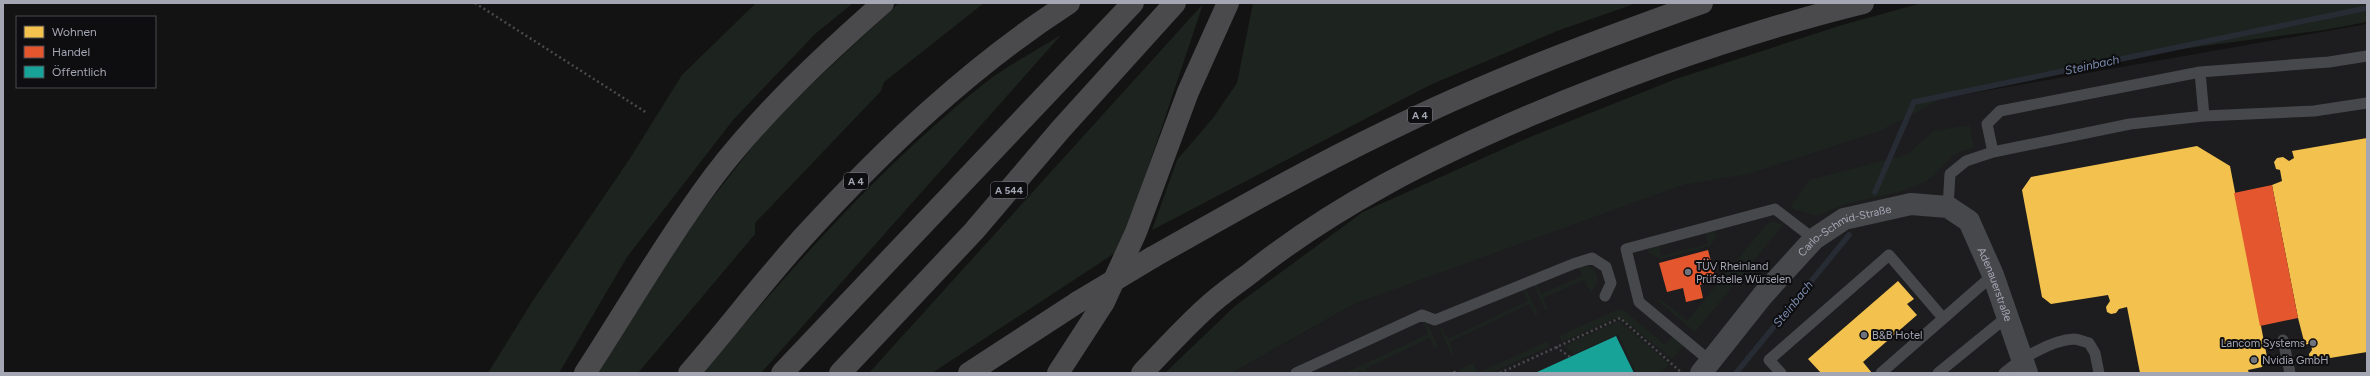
<svg xmlns="http://www.w3.org/2000/svg" width="2370" height="376" font-family="Figtree,sans-serif">
	<rect width="100%" height="100%" fill="#131313"/>
	<path fill="#1d1d1f" d="M2367,24v349h-1135l124,-70 457,-182z"/>
	<path fill="#1d241f" d="M756,3h97l-38,31 -82,86 -106,137 -68,116h-71l44,-71 97,-142 53,-85z
		M899,3h85l-100,79 -3,9 -126,132v11l-117,139h-45l75,-118 106,-136z
		M1253,3h384l-80,28 -127,54 -278,145 25,-70 36,-42 24,-35z
		M1922,3h445v19l-43,8 -188,25 -184,38 -70,37 -134,44 -66,11 -326,118 -124,70h-67l70,-67 128,-94 167,-75 146,-58 166,-54z
		M1203,4l-82,245 -189,124h-63z
		M1061,35l-300,338h-58c87,-103 176,-206 282,-290 23,-18 51,-32 76,-48z
		M1969,125l5,22c-7,3 -17,5 -23,10 -9,8 -16,19 -27,25 -33,17 -74,15 -106,34l-28,-8 19,-28 97,-25 28,-24z
		M1772,221l11,4 -88,107 -39,-33 6,1 25,21 79,-96z
		M1713,232l4,3 -7,11 -49,13 -13,-7 2,-4 9,-3 2,11 47,-12 -3,-11z
		M1586,264c13,6 15,19 5,28l-7,-12 -41,18 5,11 -3,1 -11,-25 3,-1 4,10 41,-18 -5,-11z
		M1526,289l12,25 -3,1 -6,-11 -80,38 5,11 -3,1 -11,-25 2,-1 6,11 80,-38 -5,-11z
		M1619,309l6,2 40,34 8,-8 10,9 -11,13 -51,-41h-6l-53,24 -3,-6z
		M1619,321l50,43 -8,9h-25l-18,-39 -44,20 -10,-8z
		M1427,323l11,24 -3,2 -5,-11 -64,30 2,5h-6l-1,-3 -7,3h-9l83,-39 -4,-10z
		M1548,341l2,5 -59,27h-13z
		M1473,363l5,10h-17l-2,-3z"/>
	<path fill="#f2c14e" d="M2367,138v214l-37,6 -1,-2 -7,1 -2,5 -5,1 -5,-3 -1,-6 3,-4 -1,-7 -6,2 -7,-27 -26,-133 10,-4 -2,-11 -4,-1 -2,-7 3,-4 6,-1 6,4 5,-3 -2,-7z
		M2197,146l33,20 37,191 -5,10 -14,3 1,3h-109l-13,-66 -8,2 -3,4 -5,1 -4,-2 -1,-5 4,-6 -2,-6 -57,9 -9,-7 -20,-107 9,-13z
		M1898,281l16,18 -7,5 10,11 -54,47 9,11h-51l-13,-14z"/>
	<path fill="#e4572e" d="M2272,185l26,133 -38,8 -26,-133z
		M1708,250l8,31 -16,4 3,13 -17,4 -3,-14 -16,4 -8,-29z"/>
	<path fill="#17a398" d="M1616,336l18,37h-99l35,-16z"/>
	<g fill="none" stroke-linecap="round" stroke-linejoin="round">
		<path stroke="#272c34" stroke-width="5.5" d="M1875,192l39,-90 453,-94
			M1736,373l113,-138"/>
		<path stroke="#49494e" stroke-width="2.5" stroke-dasharray="2 3" stroke-linecap="butt" d="M475,3l172,110
			M1556,347l14,10
			M1454,371l1,2
			M1500,373l120,-55 62,55"/>
		<path stroke="#47484c" stroke-width="11" d="M2200,72l4,44
			M1993,152l-6,-28 13,-13 200,-39 129,-10 38,-6
			M1948,207l2,-33 16,-13 27,-9 137,-28 74,-8 110,-5 53,-8
			M2283,340l7,33
			M1710,361l-71,-59 -13,-53 149,-40 39,30
			M1296,373l126,-58 13,5 138,-56 19,-6 14,9 5,16 -6,13
			M1781,373l-12,-13 120,-105 54,63
			M1881,373l112,-98
			M1938,373l70,-57
			M2004,373c17,-14 47,-33 70,-34 4,0 10,3 15,4l6,10 4,20"/>
		<path stroke="#47484c" stroke-width="22" id="s1" d="M1701,373l62,-78 51,-56 30,-20 67,-15 37,3 21,14 24,54 34,98"/>
		<path stroke="#4a4a4d" stroke-width="22" d="M1153,257c78,-44 155,-88 236,-127 101,-50 207,-89 313,-127
			M585,373c43,-66 82,-134 129,-197 49,-64 109,-120 169,-173
			M689,373c40,-46 76,-94 117,-139 80,-87 164,-167 263,-231
			M782,373l351,-370
			M840,373l134,-142 87,-102 114,-126
			M969,373l109,-71
			M1058,373l46,-71 32,-70 52,-140 40,-89
			M1142,373c21,-22 42,-45 64,-65 13,-12 28,-23 42,-33 86,-69 182,-117 283,-160 108,-45 218,-84 332,-112"/>
		<path stroke="#4a4a4d" stroke-width="22" d="M1078,302l75,-45"/>
	</g>
	<g fill="#71737c" stroke="#0e0d0f" stroke-width="1.5">
		<circle cx="1688" cy="272" r="4"/>
		<circle cx="1864" cy="335" r="4"/>
		<circle cx="2313" cy="343" r="4"/>
		<circle cx="2254" cy="360" r="4"/>
	</g>
	<g text-anchor="middle" stroke-width="4" stroke-linejoin="round" paint-order="stroke">
		<g fill="#0e0d0f" stroke="#777882" stroke-width="1">
			<rect x="1408" y="107" width="24" height="16" rx="3"/>
			<rect x="844" y="173" width="24" height="16" rx="3"/>
			<rect x="991" y="182" width="36" height="16" rx="3"/>
		</g>
		<g font-size="10" font-weight="bold" fill="#a4a6b4">
			<text x="1420" y="119">A 4</text>
			<text x="856" y="185">A 4</text>
			<text x="1009" y="194">A 544</text>
		</g>
		<g font-size="11" fill="#a4a6b4" stroke="#0e0d0f">
			<text dy="4" stroke="none"><textPath href="#s1" startOffset="207">Carlo-Schmid-Straße</textPath></text>
			<text dy="4" stroke="none"><textPath href="#s1" startOffset="411">Adenauerstraße</textPath></text>
		</g>
		<g font-size="11" fill="#a4a6b4" stroke="#0e0d0f" text-anchor="start">
			<text x="1696" y="270">TÜV Rheinland<tspan x="1696" dy="13">Prüfstelle Würselen</tspan></text>
			<text x="1872" y="339">B&amp;B Hotel</text>
			<text x="2305" y="347" text-anchor="end">Lancom Systems</text>
			<text x="2262" y="364">Nvidia GmbH</text>
		</g>
		<g font-size="12" font-style="italic" fill="#7b8daf" stroke="#0e0d0f">
			<text transform="translate(2092 65) rotate(-12)" y="4">Steinbach</text>
			<text transform="translate(1793 304) rotate(-51)" y="4">Steinbach</text>
		</g>
	</g>
	<rect width="2370" height="376" fill="none" stroke="#a4a6b4" stroke-width="8"/>
	<rect x="16" y="16" width="140" height="72" fill="#0e0d0f" stroke="#4a4a51"/>
	<rect x="24" y="26" width="20" height="12" fill="#f2c14e" stroke="#4a4a51"/>
	<text x="52" y="36" font-size="12" fill="#a4a6b4">Wohnen</text>
	<rect x="24" y="46" width="20" height="12" fill="#e4572e" stroke="#4a4a51"/>
	<text x="52" y="56" font-size="12" fill="#a4a6b4">Handel</text>
	<rect x="24" y="66" width="20" height="12" fill="#17a398" stroke="#4a4a51"/>
	<text x="52" y="76" font-size="12" fill="#a4a6b4">Öffentlich</text>
</svg>
